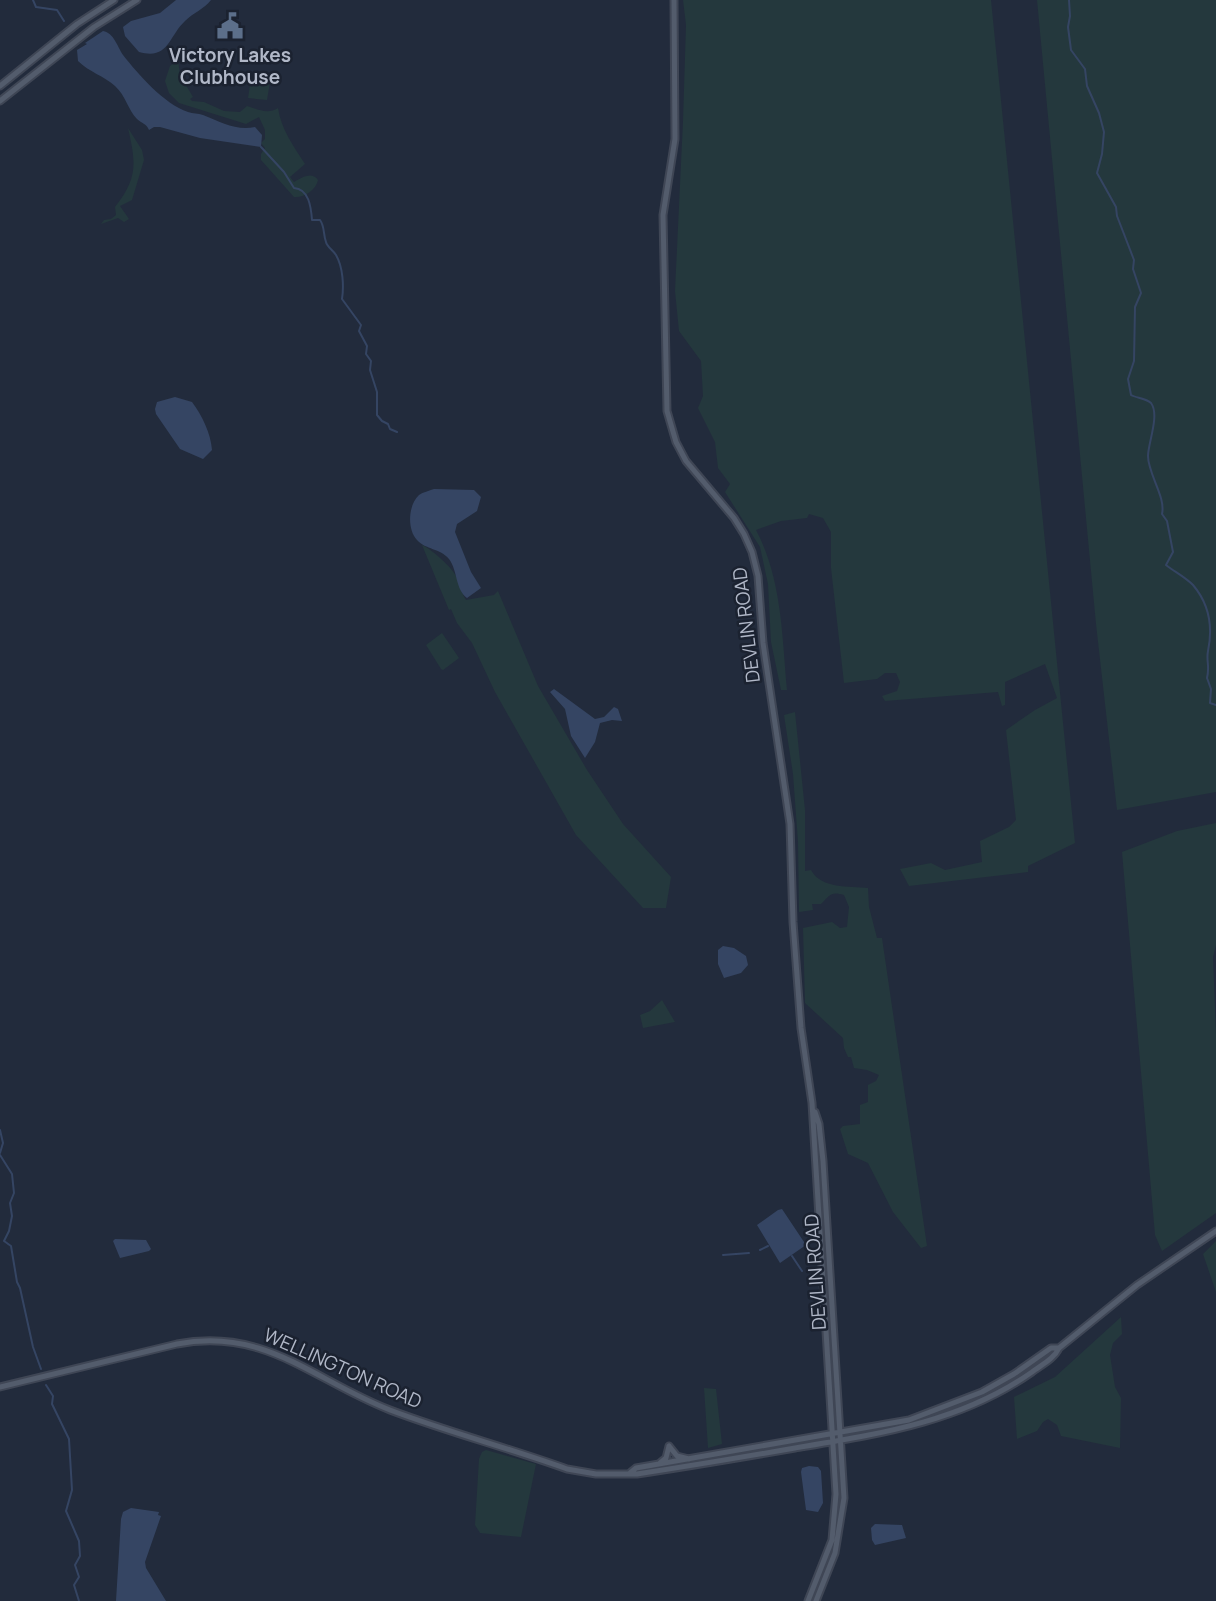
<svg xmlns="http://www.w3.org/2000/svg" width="1216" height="1601" font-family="Manrope,sans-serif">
	<rect width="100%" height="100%" fill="#222b3c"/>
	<path fill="#24383d" d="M683,0h308l84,843 -47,23v6l-119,14 -9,-17 31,-6 14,7 37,-8 -2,-21 29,-14 7,-7 -10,-90 29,-20 22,-12 -12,-34 -40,18v23l-3,1 -4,-14 -113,9 -3,-5 15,-5 3,-9 -4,-9h-11l-8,6 -33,4 -13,-115v-36l-8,-14 -14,-4 -2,4 -26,3 -25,9c26,49 26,106 31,160h-6l-10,-48 -3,-58 -8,-37 -35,-55 5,-8 -12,-16 -3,-26 -17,-34 5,-12 -2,-35 -22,-30 -4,-40 8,-170 3,-96z
		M1037,0h179v792l-99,18 -21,-186z
		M178,60l2,15 13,22 -3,2 2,2 12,1 20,9 16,1 7,-6c11,3 20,9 31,2 3,21 16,39 27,56l-15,13 4,5c8,-4 17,-11 24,-2 -2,10 -14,18 -24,17l-33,-37v-6l4,-6 -4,-5 4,-4v-9l-6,-13 -13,7 -67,-21 -10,-10 -4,-12 5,-15z
		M251,79l19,3 -3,18 -19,-2z
		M128,128l14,22 2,10 -12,40 -12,6 9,13 -5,3 -6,-4 -17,6 3,-4 7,-1 5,-4 -1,-8c23,-29 21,-44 13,-79z
		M422,545c8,3 28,21 32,28 6,8 6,18 12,27l28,-5 4,-4 40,95 49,84 36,54 48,53 -5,31h-23l-67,-73 -81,-143 -23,-49 -15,-20 -6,-14 -2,1z
		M442,633l17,25 -16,12 -2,-1 -15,-24z
		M795,712l10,98v61l6,-1c10,19 38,16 57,18l1,19 8,31h5l45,308 -6,2 -28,-36 -25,-49 -20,-9 -8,-25 3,-3 17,-2v-19l8,-3v-17l8,-4 3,-6 -12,-5 -13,-2 -3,-11h-3l-4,-9 -1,-10 -38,-35 -2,-75 29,-6 8,6 7,-1 2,-20 -5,-12c-13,-4 -14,0 -23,9h-9l1,6 -14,2 -1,-70 -5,-68 -9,-59z
		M1216,823v122l-3,12 3,77v179l-54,38 -7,-16 -33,-383 55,-21z
		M662,1000l13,22 -32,6 -3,-13 10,-4z
		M1216,1241v51l-13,-38z
		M1121,1317l1,17 -9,9 -3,12 5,32 6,11 -1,50 -59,-12 -4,-11 -9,-6 -5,3 -6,9 -20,8 -3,-42 41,-20z
		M704,1388l12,1 6,55 -14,4z
		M486,1450l50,14 -15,73 -41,-4 -5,-8 4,-66 3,-7z"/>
	<path fill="#354563" d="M176,0h35c-7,9 -18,13 -26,21 -17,16 -16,39 -46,31l-14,-16 -2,-9 8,-6 29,-8z
		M103,31c11,2 14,15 20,24 15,19 41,49 65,57 5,2 10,1 15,3 18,7 33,16 52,12l7,8 -1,12 -61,-9 -40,-11h-6l-5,3c-3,-7 -7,-6 -12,-11 -9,-9 -11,-23 -22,-33 -11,-10 -26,-14 -37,-25l-1,-11 10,-6 -2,-1z
		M175,397l17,5c10,13 19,32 20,48l-9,9 -23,-10 -24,-35 -1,-5 2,-7z
		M434,489l40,1 7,7 -4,14 -20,13 -2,8 16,40 10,16 -14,10c-12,-9 -9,-27 -18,-39 -9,-11 -23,-9 -32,-19 -10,-10 -9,-35 2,-45 4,-3 10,-4 15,-6z
		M554,689l41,30 9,-2 10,-10 4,2 4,12 -10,-1 -12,3 -5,19 -10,16 -14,-22 -6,-27 -15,-17z
		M723,946l11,2 12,8 2,9 -7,8 -17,5 -6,-14v-14z
		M782,1209l24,36 -26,18 -23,-38 21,-15z
		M115,1239l31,1 5,9 -2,2 -29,7 -7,-17z
		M809,1466l9,1 3,4 2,32 -5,9 -12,-2 -5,-38 1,-4z
		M131,1508l28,4 -1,3 3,1 -16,46 1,6 20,33h-50l5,-82 2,-7z
		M875,1524l27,1 4,13 -31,7 -3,-5 -1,-12z"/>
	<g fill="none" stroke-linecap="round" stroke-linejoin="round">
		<path stroke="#354563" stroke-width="2" d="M33,0l3,7 21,3 7,11
			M1069,0l1,16 -2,11 3,23 14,19 2,17 12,27 5,19 -2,22 -5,19 19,34 1,9 17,44 -1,9 8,24 -6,14 -1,54 -6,18 3,16c5,3 15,3 20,8 9,12 -3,40 -3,53 0,18 18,41 14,58l5,7 6,31 -7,13c9,7 19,12 27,20 17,20 20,42 15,66 -2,10 2,15 -1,27l4,11 -1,14 6,2
			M261,147l23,25 10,16c15,1 17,19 18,32h8c5,7 3,14 6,22 1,5 7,8 10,13 7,12 8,31 6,44l19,26 -2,6 8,15 -1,8 5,7 -1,9 7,22v23l5,6 6,3 2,5 7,3
			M0,1130l3,13 -3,10
			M0,1155l12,19 2,19 -4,10 2,13 -3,15 -5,10 7,5 6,36 3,6 13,59 8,22
			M760,1250l8,-4
			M723,1255l26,-2
			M792,1256l10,15
			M46,1385l7,11 -1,8 17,35 3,51 -6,21 13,30 1,15 -5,9 4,12 -5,8 5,16"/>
		<g stroke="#3f4655" stroke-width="9">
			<path id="major" d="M674,0l1,139 -12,76 4,196 9,31 10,19 48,57 10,16 8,18 6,24 5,67 27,181 3,98 8,106 11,75 24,391 -4,46 -24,61
				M0,86l77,-62 37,-24
				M0,101l94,-74 43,-27
				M815,1112l4,12 4,37 21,337 -9,55 -19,48
				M0,1387l177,-43c88,-17 136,36 213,66 58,22 119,38 177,59l29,5h41c53,-8 106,-17 158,-26 84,-14 166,-26 237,-76 9,-7 22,-13 27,-24l78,-63 79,-54
				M669,1446l8,10 12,3
				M660,1463l6,-5 3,-12
				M630,1473l6,-5 273,-48 73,-28 32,-18 37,-26h8"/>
		</g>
		<use href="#major" stroke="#535c6c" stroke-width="5"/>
	</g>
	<defs>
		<g id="civic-bare" transform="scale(2.1)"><path d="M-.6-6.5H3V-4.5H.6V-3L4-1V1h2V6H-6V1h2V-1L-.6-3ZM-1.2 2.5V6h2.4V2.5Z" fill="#5c6f8a" stroke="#1b2230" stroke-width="2.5" paint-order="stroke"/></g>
	</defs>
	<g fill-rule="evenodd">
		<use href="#civic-bare" x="230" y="26"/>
	</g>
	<g text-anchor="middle" stroke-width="5" stroke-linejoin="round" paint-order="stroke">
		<g font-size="19" font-weight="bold" fill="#b1b8c8" stroke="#1b2230">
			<text x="230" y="62">Victory Lakes<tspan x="230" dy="22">Clubhouse</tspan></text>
		</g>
		<g font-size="19" fill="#b1b8c8" stroke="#1b2230">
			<text transform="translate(746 625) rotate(-97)" y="7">DEVLIN ROAD</text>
			<text transform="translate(815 1272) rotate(-94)" y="7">DEVLIN ROAD</text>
			<text transform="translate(343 1368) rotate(24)" y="7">WELLINGTON ROAD</text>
		</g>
	</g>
</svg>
